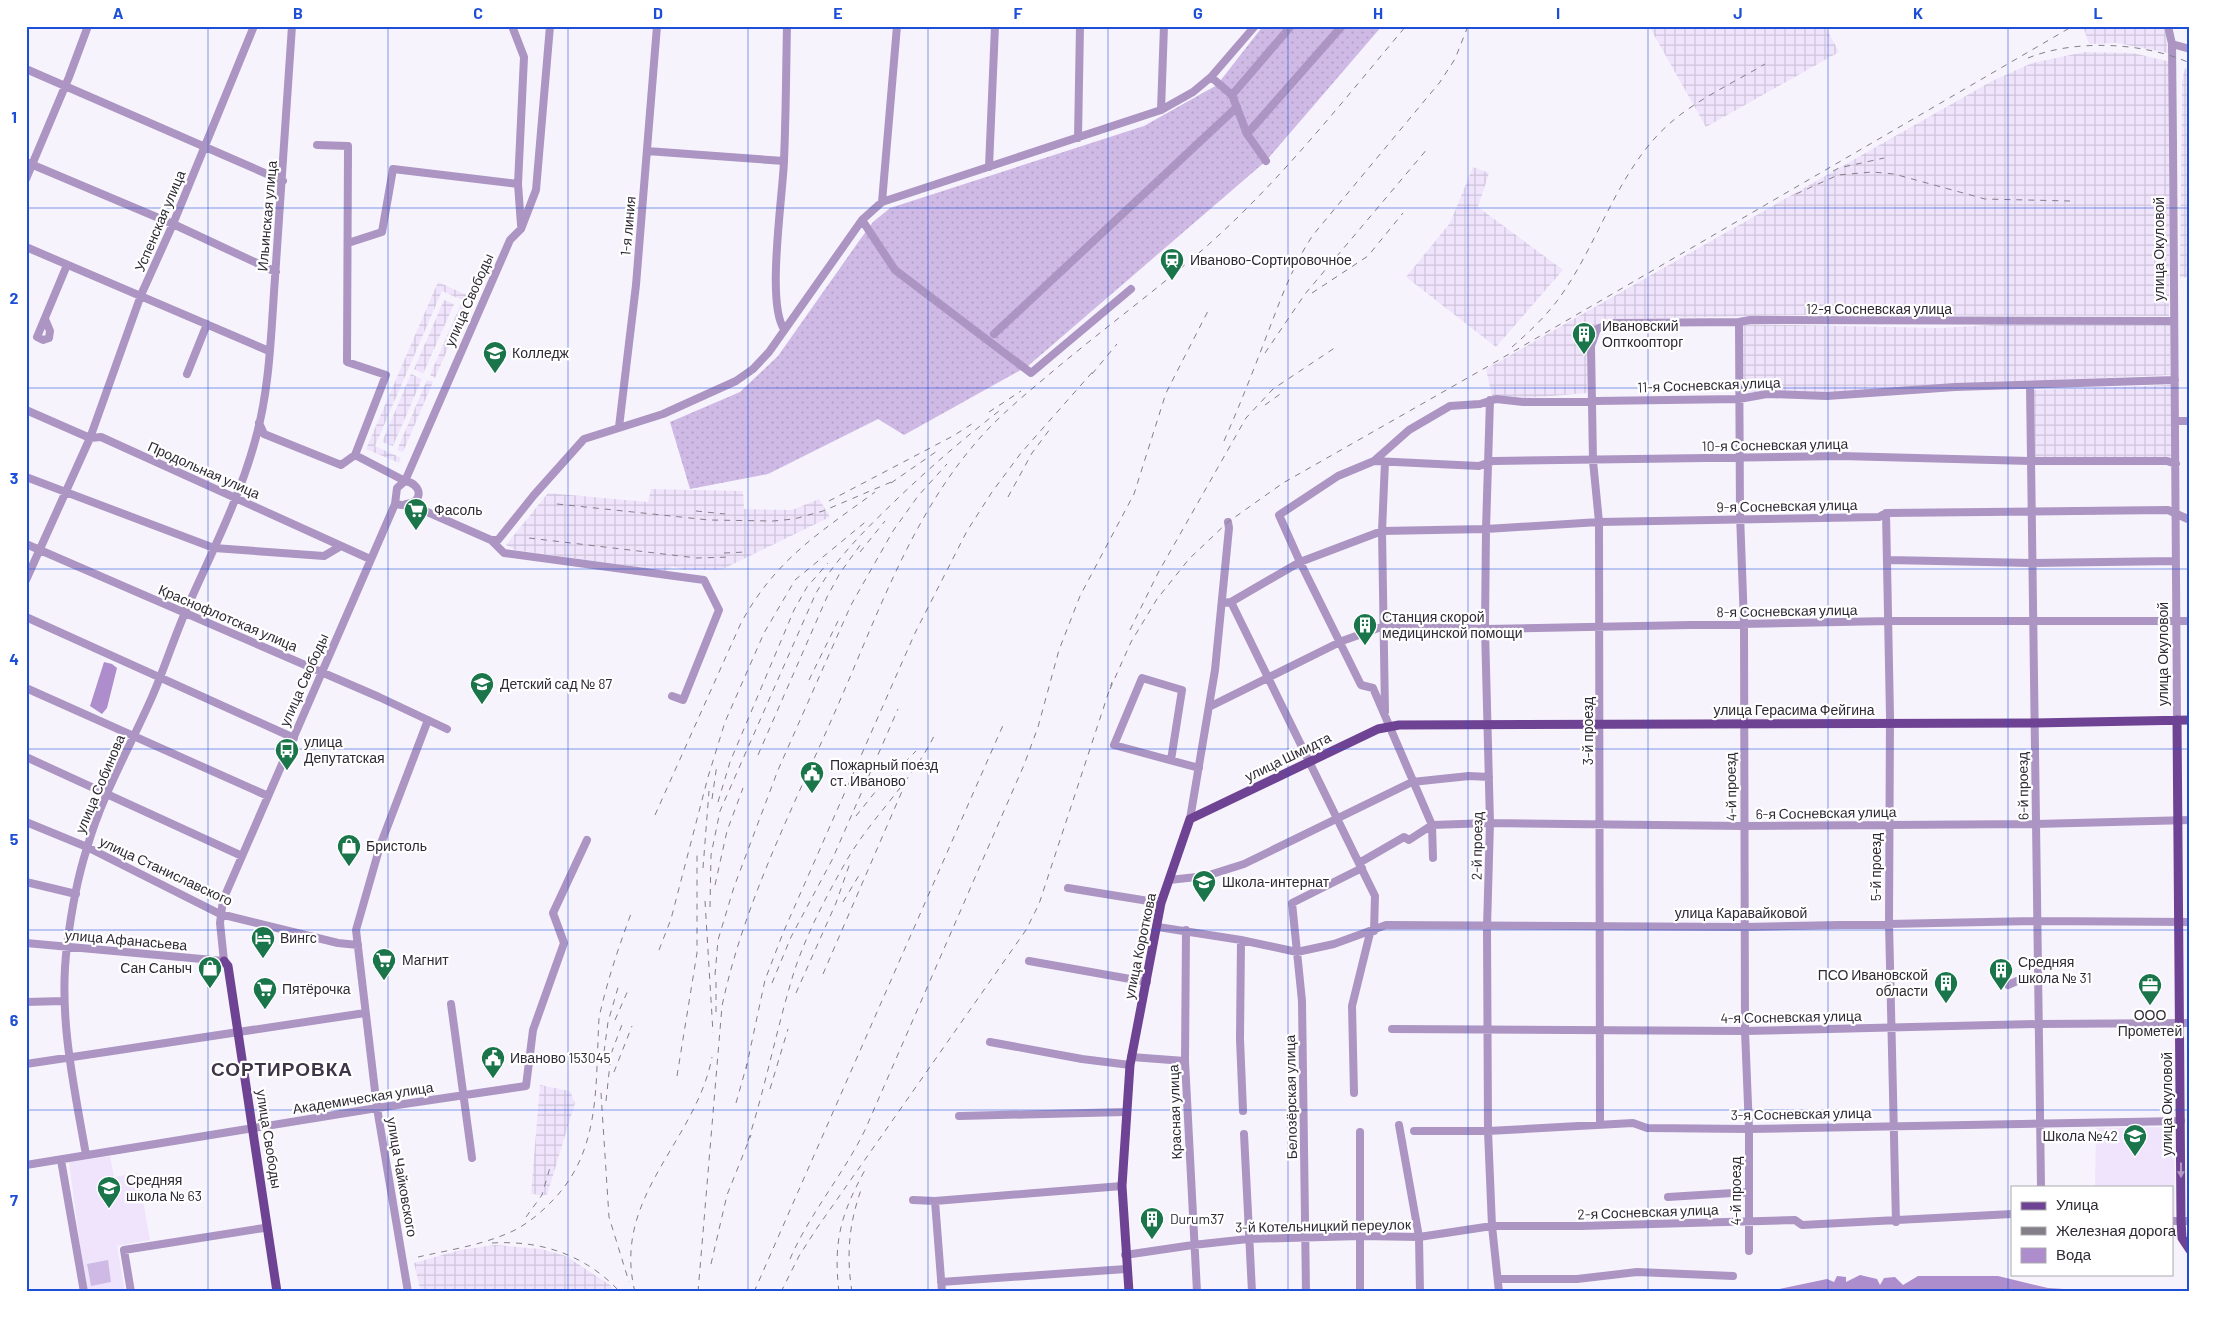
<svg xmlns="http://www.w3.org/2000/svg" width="2216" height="1318" font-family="Barlow,sans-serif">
	<defs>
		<pattern id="industrial-grid" width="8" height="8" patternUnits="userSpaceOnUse" patternTransform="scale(1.25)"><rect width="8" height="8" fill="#f0e4fd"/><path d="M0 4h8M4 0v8" fill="none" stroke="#cec4d9"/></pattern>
		<pattern id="grass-dots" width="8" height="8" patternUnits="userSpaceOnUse" patternTransform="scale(1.25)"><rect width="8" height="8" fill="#cfb9e5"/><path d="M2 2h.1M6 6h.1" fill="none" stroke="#b29fc5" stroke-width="1.8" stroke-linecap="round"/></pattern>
	</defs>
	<rect width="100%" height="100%" fill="#f7f3fd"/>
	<path fill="#f0e4fd" d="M2174,1127l1,92h-3v-32h-77l1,-59z
		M110,1156l4,21 24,-4 12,67 -33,6 8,46h-39l-17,-130z"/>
	<path fill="url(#industrial-grid)" d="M1649,26h176l14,26 -133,75z
		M2083,26h83l2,27 -51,-10 -28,1z
		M2085,52l48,1 38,9 -2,254 -363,-1 -192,4 -12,4 -12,9 -3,61 -94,8 -7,-32 506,-288 40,-18z
		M2185,68l5,2v207l-10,1 2,-197z
		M1473,167l16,6 -11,34 85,63 -67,77 -90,-70 44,-54z
		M438,282l33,15 -2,6 -27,-12 -67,155 26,12 -2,5 -33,-14z
		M444,300l10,4 -31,70 -9,-5z
		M461,304l5,3 -31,71 -5,-3z
		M1746,324l194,4 52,-3h178v50l-214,9 -129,11 -87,1 -1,-70z
		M411,374l11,5 -29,67 -11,-4z
		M427,380l6,2 -30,70 -6,-2z
		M2172,385l1,75 -142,-1v-69z
		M651,489l92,2 1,18 48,1 27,-11 11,18 -109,53h-39l-9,-4 -7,5 -151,-21 -9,-5 42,-52 100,9z
		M540,1085l30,6 5,12 -28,92 -16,-1z
		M495,1245l46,4 25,7 44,29 5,7h-194l-7,-29 46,-13z"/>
	<path fill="url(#grass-dots)" d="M1263,26h119l-116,135 -238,205 -124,69 -26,-16 -110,55 -78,15 -20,-67 70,-30 38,-36 81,-115 14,-19 17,-14 254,-82 73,-41z"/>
	<path fill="#cfb9e5" d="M108,1260l3,22 -20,4 -4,-22z"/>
	<path fill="#ad8dcb" d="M104,662l8,2 5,4 -10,40 -5,6 -12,-8z
		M1860,1275l17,4 3,6 4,-7 11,-1 8,8 15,-9h80l50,12 63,4h-346l62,-13 7,3 3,-6 9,1v5z"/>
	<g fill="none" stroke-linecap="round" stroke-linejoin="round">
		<path stroke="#ac95c2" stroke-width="8" d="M512,26l12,31 -6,127
			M2168,26l4,18 1,100 4,576
			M2172,44l18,5
			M26,69l257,112
			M1211,77l21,18 15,39 19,27
			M1232,95l59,-69
			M1161,110l3,-84
			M1247,134l95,-108
			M1078,138l2,-112
			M317,145l31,1 -1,216 39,13 -31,80
			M647,151l137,10
			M26,162l147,62 103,48
			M989,167l6,-141
			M26,179l43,-102 19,-51
			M882,202l15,-176
			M862,220l33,50 136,103 100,-84
			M348,243l34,-11 11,-63 125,15 3,41
			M26,247l243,104
			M45,319l5,12 -1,7 -6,2 -6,-3 30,-72
			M1739,322l1,192 4,110 1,407 4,98v122
			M784,329c-18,-26 -1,-134 0,-169 2,-45 2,-89 3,-134
			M994,334l243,-227
			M187,374l20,-50
			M2030,385l11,802
			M1490,400l-4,129 -1,100 5,194 -3,104 1,204 4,95 7,66
			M26,410l64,28 11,-1 269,122
			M2176,421h14
			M259,423l5,11 77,31 14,-10 50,26c17,3 19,21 1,23
			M619,427l17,-142 21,-259
			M1374,461l105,5 14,-5 348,-5 189,5h137l9,3
			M26,477l188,71 110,8 17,-10
			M405,481l105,-241 11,-11 15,-39 14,-164
			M395,504l21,3 75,33 13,13 200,27 15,30 -36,90 -11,-4
			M1886,513l4,203 -1,207 7,299
			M491,540h7l36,-45 50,-56 79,-25 73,-33 17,-12 16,-17 93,-132 20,-18 279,-92 32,-18 18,-15 44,-51
			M26,544l353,153 68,32
			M1888,560l144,3 144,-2
			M26,580l64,-142 51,-143 32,-71 81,-198
			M1231,602l144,294 -1,35
			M1222,603l9,-1 69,-40 82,-31 104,-2 113,-7 280,-5 7,-4 282,-3 22,10
			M26,617l268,121
			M26,688l242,108
			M1209,707l133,-66 42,-15 101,3 404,-8h301
			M1385,712l-3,-181 3,-69
			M26,757l216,99
			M1171,760l11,-70 -40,-12 -28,67 85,23
			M1190,819l25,-149 14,-142 -1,-6
			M26,822l61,25 133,67 118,29 20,2
			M1432,825l58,-2 254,3 292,-2 154,-4
			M1433,858l-1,-33 -59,-137 -12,-3 -61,-123 -21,-47 59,-39 36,-15 35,-31 41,-24 30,-2 16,-5 27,3 216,-3 28,-5 60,2 128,-9 220,-7
			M1359,863l45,-26 5,3 23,-15
			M1169,880l37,-4 38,-12 168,-82 57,-6 20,1
			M26,882l50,12
			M1068,888l93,15
			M1158,927l83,13 56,12 37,-8 52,-19 359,2 293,-6 152,1
			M1186,930l-1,131 12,231
			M1241,940l-1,99 3,72
			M26,943l198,18 -4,-38 3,-23 172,-396 2,-16 8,-7
			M1029,961l118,21
			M2008,985l9,-4 22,-1
			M26,1002l38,-1
			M451,1004l21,154
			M1392,1029l353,2 294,-7 151,-1
			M990,1042l92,17 48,6
			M1131,1057l54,4
			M26,1064l339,-51
			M1354,1093l-2,-87 18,-73
			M959,1116l167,-4
			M1600,1124l-1,-602 -6,-61 -2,-115 6,-17 15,-6 127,-1 11,-2 423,1
			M1399,1125l20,112 1,55
			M1414,1131h74l145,-8 14,5 102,1 432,-8
			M1244,1134l8,158
			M86,1155c-12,-69 -28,-139 -19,-209 4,-33 10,-67 20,-98 15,-53 43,-101 65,-151 14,-32 24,-66 39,-98 23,-51 49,-103 64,-158 15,-52 16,-109 20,-163 6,-84 12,-168 17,-252
			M61,1160l23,132
			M26,1165l351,-57 149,-22 7,-56 31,-87 -11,-30 34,-73
			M1668,1197l81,-5
			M913,1200l22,1 187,-15
			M935,1201l7,91
			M2172,1221h18
			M1125,1255l68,-10 55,-6 113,-3 58,1 73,-11h89l214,-6 7,5 210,-11
			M1498,1279h79l60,-7 96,4
			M941,1282l185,-13
			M131,1292l-7,-42 140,-22
			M408,1292l-31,-184 -21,-178 24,-84 48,-126
			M1306,1292l-4,-291 -10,-98 70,-35
			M1360,1292v-160"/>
		<path stroke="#6f4393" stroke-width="9" d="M2177,720l4,501 1,17 8,12
			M224,961l4,5 49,326
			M1129,1292l-7,-106 8,-121 31,-162 29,-84 188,-90 21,-4 635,-2 156,-3"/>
		<path stroke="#837e88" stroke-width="1" stroke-dasharray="6 6" stroke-linecap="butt" d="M2028,58c47,-19 115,-16 162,5
			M1833,171l6,-3 45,-10
			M1796,194l42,-19 34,-3 22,2 91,25 85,2
			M1312,293l56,-37 35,-43
			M1512,347c16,-14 32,-29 45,-46 38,-51 55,-115 98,-163 29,-33 73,-52 110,-74
			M1265,353l40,-59 123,-146
			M1092,374l25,-30
			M1265,405l18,-13
			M989,412l32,-21
			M1224,441c15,-34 28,-67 41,-101 14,-36 26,-72 48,-105l127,-153 15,-23 13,-33
			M891,483l49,-34
			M1008,497l24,-44 18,-24
			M829,501l124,-65 22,-14
			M557,504l152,16 64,1 21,-2 29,-8 73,-31
			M696,511l29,3
			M529,538l168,20 34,-1
			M860,552l25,-31
			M724,553l22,-1
			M1130,630l28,-57 88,-155 27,-29 63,-42
			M809,680l29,-59
			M1110,689l21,-47 26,-43 32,-40 39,-37 55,-39 202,-115 588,-342
			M758,755l69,-158 13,-24 21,-29
			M712,799l5,-35
			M718,802l12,-40 64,-152 13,-23 21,-24
			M655,815l86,-192c35,-64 77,-89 134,-131
			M856,816l20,-25 40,-40
			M703,868l6,-77
			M715,885l12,-54 16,-43
			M705,901l8,132
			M843,902l18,-30
			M710,907l1,-52 9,-44 96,-218c21,-36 50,-64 79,-92 33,-32 68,-62 104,-90
			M659,950l12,-31 37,-142 17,-55 39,-89 31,-53 74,-61
			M823,974l80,-185
			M715,975l3,-35 16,-53 44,-117 73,-165 42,-74 25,-35 29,-32
			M772,983l19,-46 41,-77 66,-151
			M796,993l40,-90 14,-40
			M716,1012v-30
			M615,1020l14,-32
			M604,1052l4,-30 11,-38
			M746,1069l19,-89 18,-47 132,-300 52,-102 25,-39 29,-39 75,-85
			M614,1072l18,-46
			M677,1076l20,-123v-98
			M770,1089l18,-60
			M601,1093l8,124 20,65
			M606,1101l5,-47 12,-32
			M736,1103l11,-39
			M748,1141c18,-56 29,-114 46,-169 12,-37 31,-73 50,-107 26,-47 68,-83 91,-131
			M526,1217l16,-22 9,-31
			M492,1243c49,-3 94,12 128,49
			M418,1257c31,-7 65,-12 95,-26 12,-6 24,-15 34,-25 55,-51 48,-119 52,-188 8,-37 20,-72 33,-107
			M790,1259c20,-46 53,-84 75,-129l159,-365 14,-38 21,-77 21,-54 54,-102 32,-101 42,-82
			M711,1264l16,-69 24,-60
			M635,1292c-24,-95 61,-150 77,-235
			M698,1292l24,-286c22,-103 70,-196 112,-292 42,-94 76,-197 145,-275 22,-25 48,-46 73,-67 51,-43 106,-83 156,-127 74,-66 135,-144 198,-219
			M754,1292l250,-569
			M781,1292l18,-36 18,-28 209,-298 13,-26 73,-222
			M839,1292c-6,-51 2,-78 26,-122
			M852,1292c-6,-38 -3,-69 10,-105"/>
	</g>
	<defs><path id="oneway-solid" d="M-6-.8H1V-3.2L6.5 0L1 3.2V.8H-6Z" transform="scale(1.25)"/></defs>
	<use fill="#b098c4" href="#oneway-solid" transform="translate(2181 1170) rotate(90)"/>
	<path fill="none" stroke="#1d4ed8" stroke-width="1" stroke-opacity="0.55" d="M208,26v1266M388,26v1266M568,26v1266M748,26v1266M928,26v1266M1108,26v1266M1288,26v1266M1468,26v1266M1648,26v1266M1828,26v1266M2008,26v1266M26,208h2164M26,388h2164M26,569h2164M26,749h2164M26,930h2164M26,1110h2164"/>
	<defs>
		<g id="station-pin" transform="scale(1.25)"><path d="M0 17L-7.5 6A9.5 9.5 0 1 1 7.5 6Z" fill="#1a754b" stroke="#fff"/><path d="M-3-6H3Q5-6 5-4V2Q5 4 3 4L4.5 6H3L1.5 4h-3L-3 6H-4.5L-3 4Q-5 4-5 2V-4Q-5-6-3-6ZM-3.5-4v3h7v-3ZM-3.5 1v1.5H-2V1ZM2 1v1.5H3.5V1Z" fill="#fff"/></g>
		<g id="building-pin" transform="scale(1.25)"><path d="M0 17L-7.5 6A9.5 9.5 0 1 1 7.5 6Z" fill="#1a754b" stroke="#fff"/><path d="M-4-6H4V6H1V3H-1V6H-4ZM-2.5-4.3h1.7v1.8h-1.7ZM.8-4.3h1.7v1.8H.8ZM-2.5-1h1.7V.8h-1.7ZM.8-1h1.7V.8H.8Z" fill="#fff"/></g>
		<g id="university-pin" transform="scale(1.25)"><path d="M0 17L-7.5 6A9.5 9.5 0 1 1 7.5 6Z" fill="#1a754b" stroke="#fff"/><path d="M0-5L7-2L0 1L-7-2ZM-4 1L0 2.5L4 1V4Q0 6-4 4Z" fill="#fff"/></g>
		<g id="supermarket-pin" transform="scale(1.25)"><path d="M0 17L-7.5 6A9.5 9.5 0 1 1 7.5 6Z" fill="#1a754b" stroke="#fff"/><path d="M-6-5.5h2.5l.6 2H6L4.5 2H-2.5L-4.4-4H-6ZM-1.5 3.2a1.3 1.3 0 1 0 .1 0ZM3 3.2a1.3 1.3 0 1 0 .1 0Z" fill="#fff"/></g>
		<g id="school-pin" transform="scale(1.25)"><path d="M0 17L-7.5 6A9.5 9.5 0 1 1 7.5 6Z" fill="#1a754b" stroke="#fff"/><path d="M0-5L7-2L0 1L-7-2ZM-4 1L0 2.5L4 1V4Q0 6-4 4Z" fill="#fff"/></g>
		<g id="bus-pin" transform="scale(1.25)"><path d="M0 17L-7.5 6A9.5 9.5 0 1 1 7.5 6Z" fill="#1a754b" stroke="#fff"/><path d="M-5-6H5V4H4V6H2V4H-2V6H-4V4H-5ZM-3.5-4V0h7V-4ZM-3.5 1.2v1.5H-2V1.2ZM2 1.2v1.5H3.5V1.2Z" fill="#fff"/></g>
		<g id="civic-pin" transform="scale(1.25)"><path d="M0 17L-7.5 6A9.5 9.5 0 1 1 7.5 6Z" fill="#1a754b" stroke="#fff"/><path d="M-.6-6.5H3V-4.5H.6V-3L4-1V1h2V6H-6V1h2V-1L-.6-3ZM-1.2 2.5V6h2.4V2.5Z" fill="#fff"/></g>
		<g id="shop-pin" transform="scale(1.25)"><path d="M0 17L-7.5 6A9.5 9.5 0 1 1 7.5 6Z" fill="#1a754b" stroke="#fff"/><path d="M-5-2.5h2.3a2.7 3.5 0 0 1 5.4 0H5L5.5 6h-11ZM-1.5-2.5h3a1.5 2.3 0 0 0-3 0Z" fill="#fff"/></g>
		<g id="hotel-pin" transform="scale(1.25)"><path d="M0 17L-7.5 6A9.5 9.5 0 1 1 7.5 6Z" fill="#1a754b" stroke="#fff"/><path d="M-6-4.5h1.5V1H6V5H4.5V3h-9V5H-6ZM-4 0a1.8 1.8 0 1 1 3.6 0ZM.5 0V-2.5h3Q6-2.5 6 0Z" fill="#fff"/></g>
		<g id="office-pin" transform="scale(1.25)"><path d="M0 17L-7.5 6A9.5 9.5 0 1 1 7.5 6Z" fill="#1a754b" stroke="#fff"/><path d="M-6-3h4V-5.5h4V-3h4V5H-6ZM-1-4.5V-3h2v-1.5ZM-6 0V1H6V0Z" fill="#fff"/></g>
	</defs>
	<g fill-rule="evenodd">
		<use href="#station-pin" x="1172" y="260"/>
		<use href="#building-pin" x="1584" y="334"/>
		<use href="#university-pin" x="495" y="353"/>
		<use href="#supermarket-pin" x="416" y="510"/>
		<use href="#building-pin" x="1365" y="625"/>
		<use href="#school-pin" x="482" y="684"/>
		<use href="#bus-pin" x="287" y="750"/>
		<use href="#civic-pin" x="812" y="773"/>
		<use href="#shop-pin" x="349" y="846"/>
		<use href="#school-pin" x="1204" y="882"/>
		<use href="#hotel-pin" x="263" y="938"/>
		<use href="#supermarket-pin" x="384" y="960"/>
		<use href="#shop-pin" x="210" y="968"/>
		<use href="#building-pin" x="2001" y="970"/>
		<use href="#building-pin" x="1946" y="983"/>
		<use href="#office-pin" x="2150" y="985"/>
		<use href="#supermarket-pin" x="265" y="989"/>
		<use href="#civic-pin" x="493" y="1058"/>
		<use href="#school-pin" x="2135" y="1136"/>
		<use href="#school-pin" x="109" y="1188"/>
		<use href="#building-pin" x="1152" y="1219"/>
	</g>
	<g text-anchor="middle" stroke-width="4.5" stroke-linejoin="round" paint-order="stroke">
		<g font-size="14" fill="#2e2933" stroke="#fff">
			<text transform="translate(267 216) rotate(-85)" y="5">Ильинская улица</text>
			<text transform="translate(160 221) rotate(-67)" y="5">Успенская улица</text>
			<text transform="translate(628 226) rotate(-85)" y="5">1-я линия</text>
			<text transform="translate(2159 249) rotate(-90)" y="5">улица Окуловой</text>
			<text transform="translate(469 300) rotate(-66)" y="5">улица Свободы</text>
			<text x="1879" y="314">12-я Сосневская улица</text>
			<text transform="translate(1709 385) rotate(-2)" y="5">11-я Сосневская улица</text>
			<text transform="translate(1775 445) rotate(-1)" y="5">10-я Сосневская улица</text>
			<text transform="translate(204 470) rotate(24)" y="5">Продольная улица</text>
			<text transform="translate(1787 506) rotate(-1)" y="5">9-я Сосневская улица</text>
			<text transform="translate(1787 611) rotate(-1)" y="5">8-я Сосневская улица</text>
			<text transform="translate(228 618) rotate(23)" y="5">Краснофлотская улица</text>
			<text transform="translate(2163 654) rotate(-90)" y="5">улица Окуловой</text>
			<text transform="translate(304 680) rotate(-66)" y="5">улица Свободы</text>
			<text x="1794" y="715">улица Герасима Фейгина</text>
			<text transform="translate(1588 731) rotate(-90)" y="5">3-й проезд</text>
			<text transform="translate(1288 757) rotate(-26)" y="5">улица Шмидта</text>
			<text transform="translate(100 784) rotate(-67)" y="5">улица Собинова</text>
			<text transform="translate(2023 786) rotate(-91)" y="5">6-й проезд</text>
			<text transform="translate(1731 787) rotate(-91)" y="5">4-й проезд</text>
			<text transform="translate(1826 813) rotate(-1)" y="5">6-я Сосневская улица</text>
			<text transform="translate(1477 846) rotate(-89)" y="5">2-й проезд</text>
			<text transform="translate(1876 867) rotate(-90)" y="5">5-й проезд</text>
			<text transform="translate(166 871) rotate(25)" y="5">улица Станиславского</text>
			<text x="1741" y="918">улица Каравайковой</text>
			<text transform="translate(126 940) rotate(5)" y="5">улица Афанасьева</text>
			<text transform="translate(1140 946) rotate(-78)" y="5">улица Короткова</text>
			<text transform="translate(1791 1017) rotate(-1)" y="5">4-я Сосневская улица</text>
			<text transform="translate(1291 1097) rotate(-91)" y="5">Белозёрская улица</text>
			<text transform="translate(363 1098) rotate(-9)" y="5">Академическая улица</text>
			<text transform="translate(2167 1104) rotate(-90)" y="5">улица Окуловой</text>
			<text transform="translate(1175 1112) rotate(-92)" y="5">Красная улица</text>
			<text transform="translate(1801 1114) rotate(-1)" y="5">3-я Сосневская улица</text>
			<text transform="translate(269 1139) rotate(81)" y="5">улица Свободы</text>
			<text transform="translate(402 1177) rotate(80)" y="5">улица Чайковского</text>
			<text transform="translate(1736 1191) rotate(-90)" y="5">4-й проезд</text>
			<text transform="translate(1648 1212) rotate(-2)" y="5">2-я Сосневская улица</text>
			<text transform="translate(1323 1226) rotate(-1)" y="5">3-й Котельницкий переулок</text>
		</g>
		<g font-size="14" fill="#2e2933" stroke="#fff" text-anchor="start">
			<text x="1190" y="265">Иваново-Сортировочное</text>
			<text x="1602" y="331">Ивановский<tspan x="1602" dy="16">Опткоопторг</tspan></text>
			<text x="512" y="358">Колледж</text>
			<text x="434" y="515">Фасоль</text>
			<text x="1382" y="622">Станция скорой<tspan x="1382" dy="16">медицинской помощи</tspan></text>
			<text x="500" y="689">Детский сад № 87</text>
			<text x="304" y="747">улица<tspan x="304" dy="16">Депутатская</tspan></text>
			<text x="830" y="770">Пожарный поезд<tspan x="830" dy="16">ст. Иваново</tspan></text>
			<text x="366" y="851">Бристоль</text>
			<text x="1222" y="887">Школа-интернат</text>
			<text x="280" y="943">Вингс</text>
			<text x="402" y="965">Магнит</text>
			<text x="2018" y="967">Средняя<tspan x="2018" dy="16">школа № 31</tspan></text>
			<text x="192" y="973" text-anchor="end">Сан Саныч</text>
			<text x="1928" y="980" text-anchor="end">ПСО Ивановской<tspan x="1928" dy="16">области</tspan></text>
			<text x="282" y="994">Пятёрочка</text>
			<text x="2150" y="1020" text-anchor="middle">ООО<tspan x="2150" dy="16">Прометей</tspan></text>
			<text x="510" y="1063">Иваново 153045</text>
			<text x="2118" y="1141" text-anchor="end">Школа №42</text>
			<text x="126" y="1185">Средняя<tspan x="126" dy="16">школа № 63</tspan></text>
			<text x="1170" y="1224">Durum37</text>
		</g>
		<g font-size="19" font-weight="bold" letter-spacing="1" fill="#3e3548" stroke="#fff">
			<text x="282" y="1076">СОРТИРОВКА</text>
		</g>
	</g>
	<rect width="2216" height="1318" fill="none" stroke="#ffffff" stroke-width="55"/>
	<rect x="2011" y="1186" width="162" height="90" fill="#ffffff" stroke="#aba9ad"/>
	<rect x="2021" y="1202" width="25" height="8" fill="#6f4393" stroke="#aba9ad"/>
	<text x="2056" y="1210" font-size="15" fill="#2e2933">Улица</text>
	<rect x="2021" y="1227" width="25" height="8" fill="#837e88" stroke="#aba9ad"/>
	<text x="2056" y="1236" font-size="15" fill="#2e2933">Железная дорога</text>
	<rect x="2021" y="1248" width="25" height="15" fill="#ad8dcb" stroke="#aba9ad"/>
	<text x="2056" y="1260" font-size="15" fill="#2e2933">Вода</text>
	<rect x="28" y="28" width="2160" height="1262" fill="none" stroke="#1d4ed8" stroke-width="2"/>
	<g font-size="16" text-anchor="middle" font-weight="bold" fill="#1d4ed8">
		<text x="118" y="19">A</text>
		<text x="298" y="19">B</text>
		<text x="478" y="19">C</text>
		<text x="658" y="19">D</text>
		<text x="838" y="19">E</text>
		<text x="1018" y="19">F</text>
		<text x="1198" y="19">G</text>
		<text x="1378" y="19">H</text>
		<text x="1558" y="19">I</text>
		<text x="1738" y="19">J</text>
		<text x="1918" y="19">K</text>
		<text x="2098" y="19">L</text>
		<text x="14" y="123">1</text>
		<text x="14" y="304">2</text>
		<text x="14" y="484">3</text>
		<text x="14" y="665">4</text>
		<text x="14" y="845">5</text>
		<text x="14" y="1026">6</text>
		<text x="14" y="1206">7</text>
	</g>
</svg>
